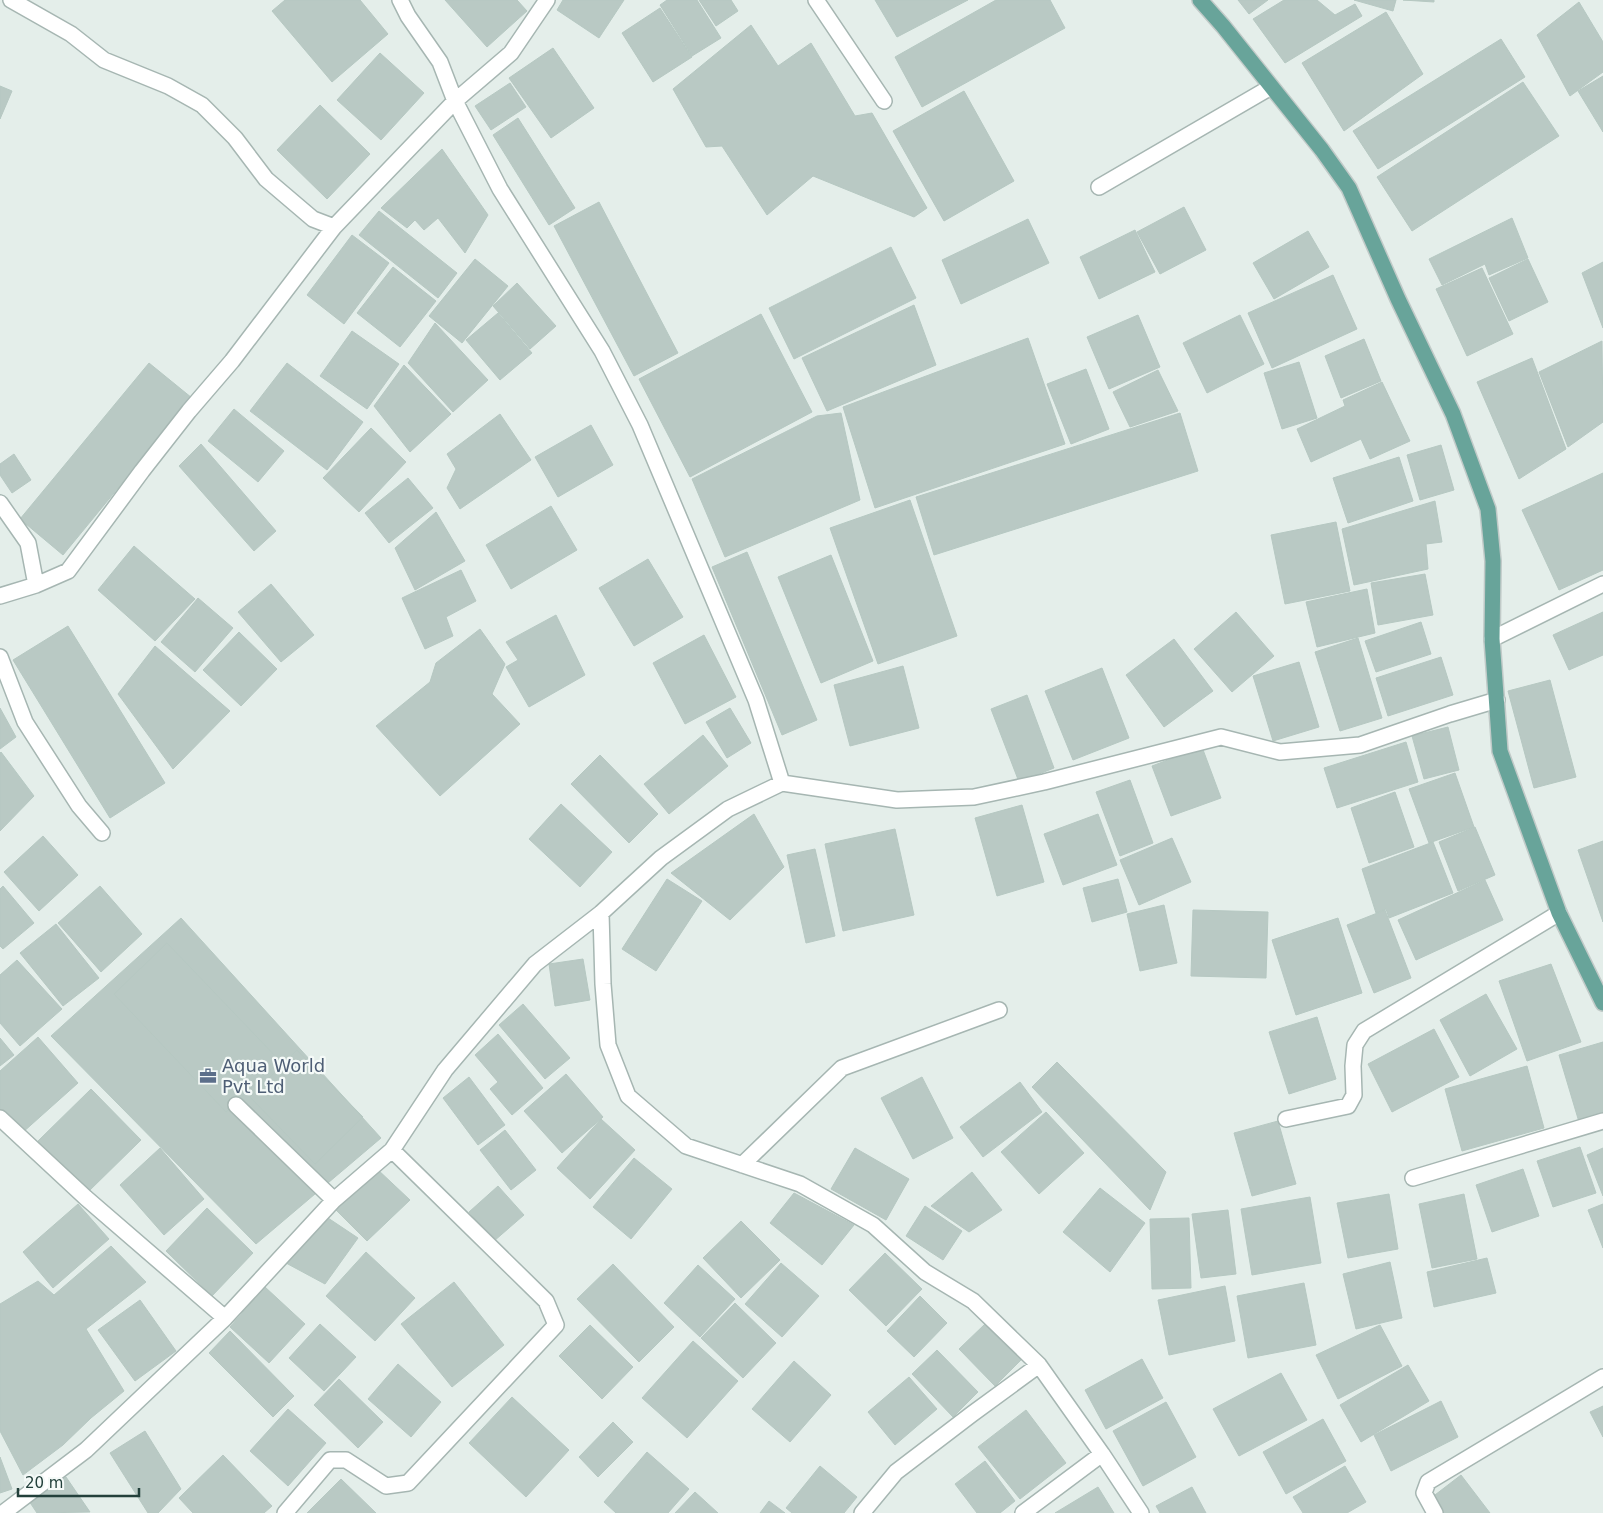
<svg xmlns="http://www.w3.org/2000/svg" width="1603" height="1513" font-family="'DejaVu Sans',sans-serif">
	<rect width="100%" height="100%" fill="#e4eeea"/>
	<path fill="#b9c9c4" stroke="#b6c8c2" d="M285,0h75l28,34 -56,48 -60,-71z
		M445,0h72l10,11 -40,36z
		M563,0h61l-25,38 -42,-28z
		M667,0h30l24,38 -29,18 -32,-51z
		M699,0h32l7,11 -22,15z
		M875,0h93l-71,37z
		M996,0h54l15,28 -143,79 -27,-50z
		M1238,0h30l-19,14z
		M1284,0h33l18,15 20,-11 7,12 -77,47 -32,-44z
		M1354,0h42l-3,11z
		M1403,0h31v2z
		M1579,2l24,40v30l-33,24 -33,-61z
		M660,8l32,49 -39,25 -31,-49z
		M1386,12l37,62 -79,57 -42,-68z
		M751,25l27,41 33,-23 44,73 17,-3 55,95 -13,9 -101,-41 -46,39 -45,-69 -16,1 -33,-58z
		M1501,39l24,38 -147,92 -25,-38z
		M553,48l41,60 -43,30 -42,-60z
		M380,53l44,40 -43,47 -44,-40z
		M1603,76v56l-25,-41z
		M1523,82l36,54 -147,95 -35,-54z
		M510,83l16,24 -35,23 -16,-24z
		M0,86l12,5 -12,28z
		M964,91l50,90 -70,40 -51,-90z
		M320,105l50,49 -43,45 -50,-49z
		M518,118l57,90 -26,17 -56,-90z
		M442,149l46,66 -23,38 -27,-35 -14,12 -9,-10 -8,8 -26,-20z
		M599,202l79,151 -44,23 -80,-150z
		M1184,207l22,43 -46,24 -23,-42z
		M379,211l78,62 -19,25 -79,-63z
		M1512,218l16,40 -39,17 -4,-11 -43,21 -13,-26z
		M1028,219l21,44 -88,41 -19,-44z
		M1135,230l20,42 -56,27 -19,-42z
		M1308,231l21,36 -55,32 -21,-36z
		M352,235l37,28 -45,61 -37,-29z
		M891,247l25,51 -122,61 -25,-51z
		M475,259l33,27 -46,57 -33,-27z
		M1528,259l20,43 -39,19 -20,-43z
		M1603,262v66l-21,-55z
		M393,267l43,34 -36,46 -43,-34z
		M1482,268l31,66 -46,22 -31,-67z
		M1333,275l24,54 -85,39 -24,-55z
		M517,283l39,43 -26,23 -37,-43z
		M914,305l22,60 -109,46 -25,-53z
		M498,313l34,40 -32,27 -34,-40z
		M761,314l51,98 -122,65 -51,-98z
		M1138,315l22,52 -51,22 -22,-52z
		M1240,315l24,49 -57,29 -24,-50z
		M435,323l53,57 -35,32 -45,-49z
		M352,331l47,33 -32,45 -47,-33z
		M1028,338l37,106 -190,64 -32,-101z
		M1364,339l17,42 -40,17 -16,-42z
		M1602,341l1,81 -35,25 -29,-75z
		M1532,358l34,91 -47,30 -42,-97z
		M1299,362l18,56 -35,11 -18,-56z
		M149,363l43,35 -129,157 -43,-36z
		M287,363l76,59 -36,48 -77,-59z
		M404,365l47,49 -41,38 -36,-46z
		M1086,369l23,60 -38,15 -24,-60z
		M1158,370l20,41 -48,16 -17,-35z
		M1382,382l28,59 -40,18 -9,-20 -50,23 -14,-33 48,-23 -2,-6z
		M234,409l50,42 -26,31 -50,-41z
		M841,413l19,87 -135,57 -33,-78 125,-63z
		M1180,413l18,58 -264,84 -18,-58z
		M500,414l31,46 -71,49 -13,-21 9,-19 -9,-15z
		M591,425l22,40 -55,32 -23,-40z
		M371,428l35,34 -47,50 -36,-34z
		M201,444l75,87 -22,20 -75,-85z
		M1441,445l13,45 -34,10 -13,-45z
		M14,454l17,26 -19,13 -12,-18v-11z
		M1399,457l14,44 -65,22 -15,-45z
		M1603,473v97l-44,20 -37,-80z
		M408,478l25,30 -44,35 -24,-30z
		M910,500l47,136 -79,28 -48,-136z
		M1435,501l7,41 -16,2 2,25 -74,16 -12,-56z
		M551,506l26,44 -66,39 -25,-44z
		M436,512l29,49 -50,29 -20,-42z
		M1336,522l14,69 -65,13 -14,-69z
		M134,546l61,53 -40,42 -57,-51z
		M747,552l70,168 -35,15 -70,-168z
		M831,555l42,106 -52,22 -43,-106z
		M648,559l35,58 -49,29 -35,-58z
		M461,570l15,31 -30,16 7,19 -28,13 -23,-51z
		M1425,574l8,41 -55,10 -7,-42z
		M271,584l43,51 -33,27 -43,-50z
		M1367,589l8,44 -58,14 -11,-45z
		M198,598l35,30 -38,44 -34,-30z
		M1236,612l38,44 -42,36 -38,-43z
		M1603,612v43l-34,15 -16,-35z
		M556,615l29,60 -56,32 -23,-40 12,-7 -12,-18z
		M1421,622l10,32 -55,18 -11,-31z
		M68,626l97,157 -55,35 -97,-158z
		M480,629l25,35 -13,30 28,30 -80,72 -64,-70 54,-44 6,-19z
		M239,632l38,37 -36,37 -38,-36z
		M704,635l32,62 -51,27 -32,-61z
		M1358,638l24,80 -42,13 -25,-79z
		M1174,639l39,52 -49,36 -38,-52z
		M155,646l75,65 -57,58 -55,-75z
		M1441,657l12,38 -65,21 -12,-38z
		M1299,662l20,65 -46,14 -20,-65z
		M903,666l16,62 -69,18 -16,-61z
		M1102,668l27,70 -56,22 -28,-69z
		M1550,680l26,97 -42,11 -26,-97z
		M1027,695l27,73 -35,14 -28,-73z
		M0,708l16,29 -16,12z
		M730,708l21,35 -24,15 -21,-36z
		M1448,727l11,43 -35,9 -12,-43z
		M703,735l25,31 -59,48 -25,-30z
		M1406,742l12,40 -81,26 -13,-40z
		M1202,747l19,51 -50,18 -19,-50z
		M1,752l33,44 -34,35v-78z
		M600,755l58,59 -29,29 -58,-59z
		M1455,773l19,54 -45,16 -20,-54z
		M1130,780l23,63 -33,13 -24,-64z
		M1395,792l19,55 -45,16 -18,-55z
		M561,804l51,48 -32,35 -51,-48z
		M1022,805l22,77 -47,14 -22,-78z
		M754,814l30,53 -54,53 -59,-47z
		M1098,814l19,51 -54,20 -19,-51z
		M1475,827l20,48 -37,16 -19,-49z
		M895,829l19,86 -71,16 -18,-87z
		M43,836l35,39 -39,36 -35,-39z
		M1172,838l19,44 -52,23 -19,-45z
		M1603,841v81l-25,-72z
		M1433,842l20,51 -64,25 -3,-9 -10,4 -14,-44z
		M815,849l20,87 -29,7 -19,-88z
		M667,879l35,22 -46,70 -34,-22z
		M1118,879l9,33 -35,10 -9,-34z
		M1485,880l18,40 -87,40 -18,-40z
		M3,886l31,37 -31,26 -3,-3v-57z
		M100,886l42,48 -41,38 -43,-49z
		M1164,905l13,58 -37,8 -13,-57z
		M1193,910l75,2 -2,66 -75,-2z
		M1385,910l26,68 -37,15 -27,-68z
		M181,918l200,220 -125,106 -205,-208z
		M1338,918l24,75 -66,22 -24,-75z
		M56,924l43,54 -36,28 -43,-53z
		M167,943l113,118 -54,51 -112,-118z
		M583,959l7,41 -35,6 -6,-42z
		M17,960l45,49 -42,37 -20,-23v-48z
		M1551,964l30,78 -54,19 -28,-80z
		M1486,994l31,55 -47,27 -30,-56z
		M523,1004l47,54 -25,21 -46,-54z
		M1317,1017l19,62 -47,15 -20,-62z
		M1434,1029l25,48 -67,35 -24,-48z
		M498,1034l45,54 -31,27 -22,-26 8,-7 -23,-27z
		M38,1037l40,46 -56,50 -22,-24v-38z
		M0,1038l14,17 -14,11z
		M1603,1042v73l-24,7 -20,-67z
		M297,1050l66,67 -48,47 -65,-67z
		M1057,1062l109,110 -16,38 -118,-123z
		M1527,1066l17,62 -82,23 -17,-62z
		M566,1074l37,43 -41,36 -38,-42z
		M469,1077l36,48 -27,20 -35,-47z
		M922,1077l31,61 -40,21 -32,-61z
		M1020,1082l22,30 -59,45 -23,-30z
		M91,1089l50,51 -53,52 -50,-51z
		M1046,1112l38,41 -45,41 -38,-42z
		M601,1119l34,31 -45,49 -33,-31z
		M1278,1121l18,63 -44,12 -18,-63z
		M505,1130l31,40 -25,20 -31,-40z
		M1580,1147l16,46 -43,14 -16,-46z
		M160,1148l44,51 -40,36 -44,-50z
		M855,1148l54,31 -23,41 -55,-31z
		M1603,1148v48l-16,-41z
		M634,1158l38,31 -41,50 -38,-32z
		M376,1168l34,32 -43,41 -34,-34z
		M1523,1169l16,47 -47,16 -16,-47z
		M972,1172l30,38 -33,22 -38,-26z
		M498,1186l26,29 -30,26 -25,-29z
		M1100,1188l45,35 -35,49 -47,-40z
		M794,1193l60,32 -32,40 -52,-42z
		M1389,1194l9,55 -50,9 -11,-55z
		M1464,1194l13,65 -45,9 -13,-64z
		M1310,1197l11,66 -69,12 -11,-66z
		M78,1204l31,35 -56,49 -30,-36z
		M1603,1204v44l-15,-38z
		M925,1206l37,25 -19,29 -37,-24z
		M207,1208l46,45 -41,43 -46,-45z
		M1228,1210l8,64 -35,4 -9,-64z
		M325,1216l33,22 -33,46 -39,-21z
		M1189,1218l2,70 -39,1 -2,-70z
		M741,1221l39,39 -39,38 -38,-40z
		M111,1246l35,36 -60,47 38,62 -33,27 -28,27 -40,30 -23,-44v-127l38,-23 16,14z
		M366,1252l49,46 -40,43 -49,-45z
		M885,1253l37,36 -36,37 -37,-36z
		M1487,1258l9,35 -62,14 -7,-35z
		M1390,1262l12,56 -46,11 -13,-55z
		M781,1263l38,33 -37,41 -37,-33z
		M613,1264l61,63 -35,35 -62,-63z
		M698,1265l37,34 -35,38 -36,-34z
		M454,1282l50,63 -52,42 -51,-63z
		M1304,1283l12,62 -68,13 -11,-62z
		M1225,1286l10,55 -66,14 -11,-55z
		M265,1287l40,37 -36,39 -39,-36z
		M920,1296l27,27 -33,34 -27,-26z
		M140,1300l36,51 -41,30 -37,-51z
		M735,1303l41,40 -33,35 -42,-40z
		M320,1324l36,33 -32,34 -35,-33z
		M985,1324l36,36 -26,26 -36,-37z
		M590,1325l43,42 -31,32 -43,-43z
		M1380,1325l22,41 -64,33 -22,-44z
		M230,1331l64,65 -21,21 -64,-64z
		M693,1341l45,40 -51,57 -45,-40z
		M937,1350l41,42 -25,25 -41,-43z
		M1142,1359l21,39 -57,31 -21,-39z
		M794,1361l37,34 -41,47 -38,-33z
		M398,1364l43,38 -30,35 -43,-38z
		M1408,1365l21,36 -68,41 -21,-37z
		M1281,1373l26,47 -68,36 -26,-47z
		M909,1377l28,32 -42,36 -27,-33z
		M339,1379l44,43 -25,26 -44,-43z
		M512,1397l57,53 -43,47 -57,-54z
		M1441,1401l17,36 -67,34 -17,-36z
		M1166,1402l30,55 -53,29 -30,-55z
		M1603,1406v31l-13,-25z
		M288,1409l38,34 -38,43 -38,-35z
		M1026,1410l40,53 -46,36 -42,-52z
		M1323,1419l23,42 -60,33 -23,-42z
		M613,1422l20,20 -35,35 -19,-20z
		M145,1431l36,58 -23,24h-10l-38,-60z
		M647,1452l42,37 -21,24h-52l-12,-11z
		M223,1455l49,51 -8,7h-71l-14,-15z
		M0,1457l12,32 -12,4z
		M985,1461l30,40 -15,12h-23l-22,-29z
		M820,1466l37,31 -13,16h-52l-6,-5z
		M1345,1466l21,36 -19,11h-44l-10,-16z
		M1461,1475l29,38h-47l-12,-15z
		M66,1477l24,35 -53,1 -8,-12z
		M341,1479l35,34h-69z
		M1098,1487l16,26h-59z
		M1192,1487l14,26h-46l-4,-7z
		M695,1492l23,21h-43z
		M769,1501l16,12h-25z"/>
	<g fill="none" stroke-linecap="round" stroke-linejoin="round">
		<g stroke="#a6b6b2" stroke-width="18">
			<path id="minor" d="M11,0l60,34 33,26 64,26 34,19 33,33 31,41 47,40 21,8
				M400,0l8,16 32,46 15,39 45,88 102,162 38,74 116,275 26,83
				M816,0l68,101
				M1099,187l172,-100
				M0,503l28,40 8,42
				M0,596l36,-11 32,-14 74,-100 47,-60 43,-50 102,-134 121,-126 56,-48 36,-53
				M1492,639l111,-55
				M0,657l25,65 54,84 23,27
				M601,913l2,71 5,61 20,51 58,50 114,38 73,41 52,47 48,29 66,64 63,89 39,59
				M236,1105l98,95
				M0,1118l86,80 139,120
				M1286,1119l62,-13 6,-11 -1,-29 2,-21 9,-14 195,-118
				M742,1165l100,-97 157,-58
				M1413,1178l190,-57
				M3,1513l83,-63 139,-132 109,-118 58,-50 53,-80 90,-106 66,-51 60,-55 67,-49 54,-26 115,17 77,-3 70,-15 177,-45 59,15 80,-7 90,-31 47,-14
				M285,1513l45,-53h16l40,26 22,-3 148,-158 -10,-24 -154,-151
				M862,1513l34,-41 76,-58 67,-49
				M1023,1513l79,-59
				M1435,1513l-11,-20 4,-11 175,-105"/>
		</g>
		<g stroke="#c1cac8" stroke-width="18">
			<path id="major" d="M1200,0l23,26 99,124 27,38 49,111 55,115 35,95 5,52 -1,78 8,112 59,162 44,90"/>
		</g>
		<use href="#minor" stroke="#fff" stroke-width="15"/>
		<use href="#major" stroke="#68a49a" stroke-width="15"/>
	</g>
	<defs>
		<g id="office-bare" transform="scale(1.35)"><path d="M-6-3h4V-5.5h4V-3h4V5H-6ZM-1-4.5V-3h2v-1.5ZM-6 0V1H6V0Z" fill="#5c6f8a" stroke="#f5faf8" stroke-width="2.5" paint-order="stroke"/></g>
	</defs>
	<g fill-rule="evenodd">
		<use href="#office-bare" x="208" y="1076"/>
	</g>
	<g text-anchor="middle" stroke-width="4.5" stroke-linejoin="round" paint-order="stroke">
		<g font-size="18" fill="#4e5e75" stroke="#f5faf8" text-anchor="start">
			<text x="222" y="1072">Aqua World<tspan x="222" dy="21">Pvt Ltd</tspan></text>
		</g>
	</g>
	<path d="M18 1488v8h121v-8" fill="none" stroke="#23403b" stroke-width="2.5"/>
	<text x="25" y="1488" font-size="15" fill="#23403b" stroke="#f5faf8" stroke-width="4" paint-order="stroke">20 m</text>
</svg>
